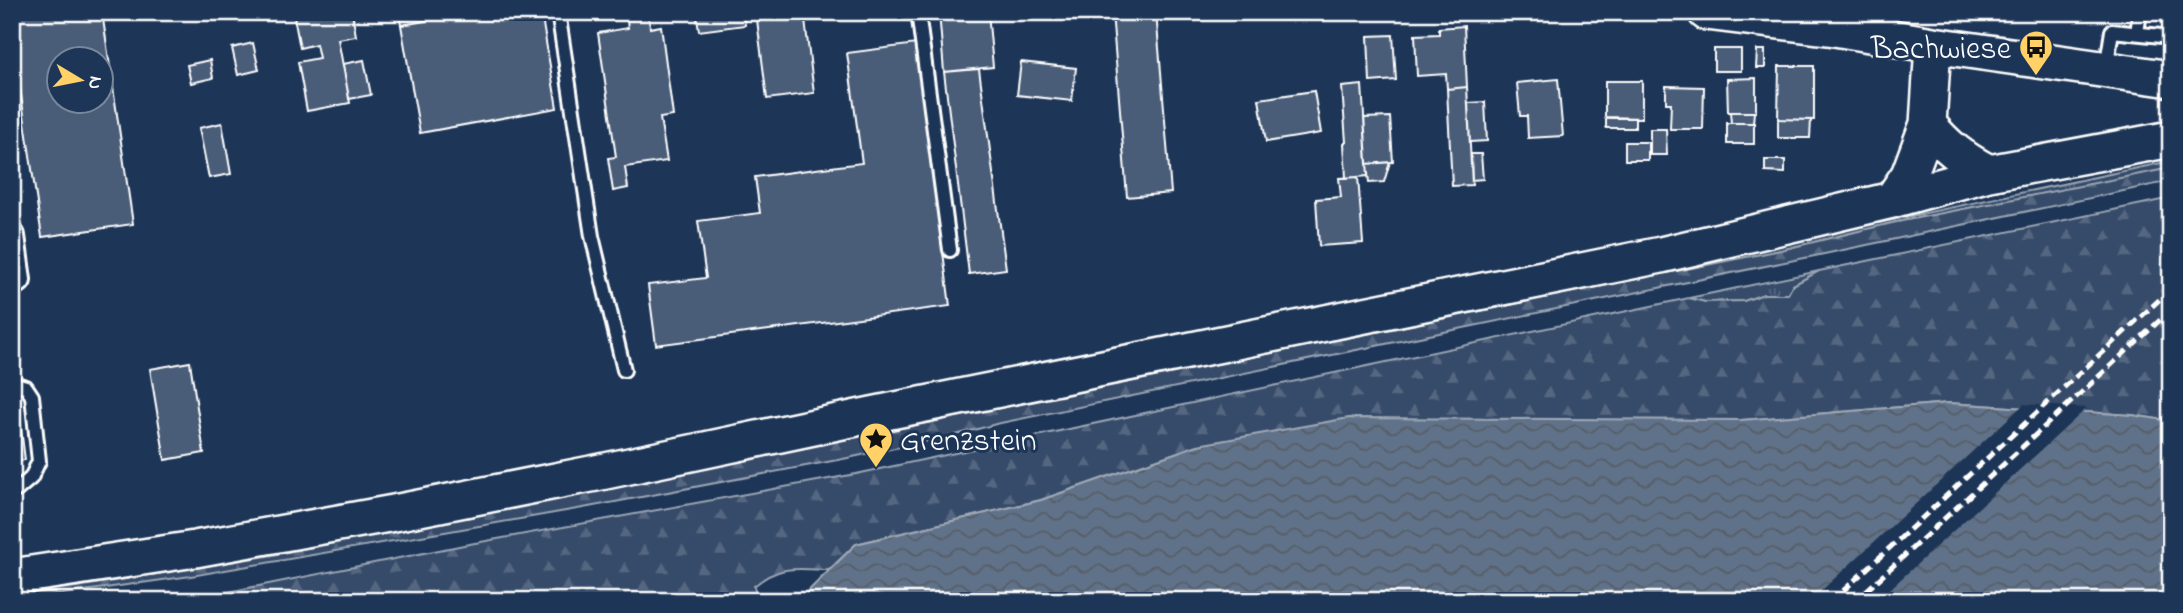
<svg xmlns="http://www.w3.org/2000/svg" width="2183" height="613" font-family="'Indie Flower',sans-serif">
	<defs>
		<pattern id="grass-tufts" width="24" height="20" patternUnits="userSpaceOnUse" patternTransform="scale(1.75)"><rect width="24" height="20" fill="#364b69"/><path d="M3 7l-1-3M5 7V3M7 7l1-3M15 17l-1-3M17 17v-4M19 17l1-3" fill="none" stroke="#546680"/></pattern>
		<pattern id="forest-firs" width="22" height="20" patternUnits="userSpaceOnUse" patternTransform="scale(1.75)"><rect width="22" height="20" fill="#364b69"/><path d="M5 1l3.5 6h-7zM16 11l3.5 6h-7z" fill="#546680"/></pattern>
		<pattern id="water-waves" width="16" height="10" patternUnits="userSpaceOnUse" patternTransform="scale(1.75)"><rect width="16" height="10" fill="#617289"/><path d="M0 5q4-4 8 0t8 0" fill="none" stroke="#555d67"/></pattern>
	</defs>
	<rect width="100%" height="100%" fill="#1d3557"/>
	<filter id="ink" filterUnits="userSpaceOnUse"><feTurbulence type="fractalNoise" baseFrequency=".0143" numOctaves="2"/><feDisplacementMap in="SourceGraphic" scale="14" xChannelSelector="R" yChannelSelector="G"/><feConvolveMatrix kernelMatrix="1 2 1 2 8 2 1 2 1" color-interpolation-filters="sRGB"/></filter>
	<g filter="url(#ink)">
		<path fill="url(#grass-tufts)" stroke="#9aa5b4" stroke-width="2" d="M2171,161v7l-32,7 -247,48 -111,27 -1508,305 -196,32 -65,7 1649,-325z
			M1819,271l-26,14 -5,9h-24l-20,7 -39,1 -16,-4z"/>
		<path fill="url(#forest-firs)" stroke="#9aa5b4" stroke-width="2" d="M2171,168v13c-391,84 -783,161 -1175,243l-44,12 -109,23 -260,49 -392,68 -179,25v-7l65,-7 196,-32 1508,-305 111,-27z
			M2171,198v223l-39,-6 -183,-12 -208,17 -543,25 -157,55 -185,44 -27,26c-32,-1 -49,-6 -75,16l3,15h-574l281,-56 392,-71 833,-176 16,4 39,-1 20,-7h24l5,-9 26,-14z"/>
		<path fill="url(#water-waves)" stroke="#a0aab8" stroke-width="2" d="M1949,403l183,12 39,6v180h-1373l58,-57 185,-44 157,-55 151,-27 392,2z"/>
		<path fill="#1d3557" d="M2024,404l63,4 -210,193h-67z"/>
		<path fill="#4a5d79" stroke="#fff" stroke-width="2" fill-rule="evenodd" d="M12,12h90l31,212 -91,13 -30,-203zM60,60h42v42h-42z
			M352,12l4,24 -18,3 12,64 -43,8 -9,-49 21,-4 -3,-14 -16,4 -6,-31 23,-5z
			M411,12h13l2,9 -25,4 -2,-11z
			M473,12h68l16,96 -137,25 -19,-108z
			M648,12l2,16 11,-2 12,90 -13,2 7,43 -42,6 3,21 -15,3 -5,-33 8,-1 -18,-124 30,-5 -2,-15z
			M696,12h47l2,13 -46,6z
			M756,12h48l10,81 -47,6z
			M939,12h49l5,55 -49,5z
			M1112,12h44l15,181 -44,4z
			M2160,12h11v11l-13,-2z
			M1464,26l3,61 -20,2 -1,-15 -29,2 -2,-41 24,-1v-6z
			M1393,35l3,45 -26,2 -2,-46z
			M253,43l6,27 -21,5 -6,-27z
			M916,44l34,262 -294,39 -8,-60 58,-7 -8,-57 62,-8 -5,-36 107,-14 -15,-110z
			M1714,49h27v22h-27z
			M1757,50h8v18h-9z
			M210,60l3,18 -22,5 -4,-18z
			M364,60l7,35 -22,4 -6,-35z
			M1021,62l55,6 -4,33 -55,-6z
			M1779,66h35v54l-36,-1z
			M979,69l27,200 -37,5 -25,-202z
			M1756,78v34h-28l-1,-33z
			M1558,79l5,57 -35,2 -1,-22h-7l-3,-33z
			M1605,81h37v37l-37,-1z
			M1362,85l6,91 -22,2 -2,-35 2,-1 -4,-55z
			M1666,86l38,1 -1,42h-33l1,-26h-5z
			M1467,87l5,98 -20,1 -5,-97z
			M1314,91l7,42 -55,9 -7,-43z
			M1485,102l2,39 -17,1 -2,-39z
			M1730,112h24l-1,11h-22z
			M1390,117l3,45 -26,2 -3,-46z
			M1606,118h29v10h-29z
			M1778,119l33,1 -1,18h-32z
			M222,123l9,51 -22,4 -10,-50z
			M1727,123h27v21h-27z
			M1650,129h16l1,26h-17z
			M1625,142h23v18h-23z
			M1471,154h10l2,25 -11,1z
			M1765,160h20v13l-20,-1z
			M1390,162l-6,20 -15,1 -2,-19z
			M1358,177l5,66 -44,3 -3,-47 25,-2 -2,-19z
			M190,362l14,91 -39,7 -15,-91z
			M17,398l8,62 -13,2v-63z"/>
		<g fill="none" stroke-linecap="round" stroke-linejoin="round">
			<g stroke="#fff" stroke-width="18">
				<path id="lane" d="M558,12l34,224 32,134
					M918,12l32,238
					M2137,33l3,-21
					M2106,69l6,-38 59,6
					M12,383l14,4 6,9 7,65 -8,17 -14,12 -5,1"/>
			</g>
			<g stroke="#fff" stroke-width="30">
				<path id="street" d="M12,236l6,44"/>
			</g>
			<g stroke="#fff" stroke-width="40">
				<path id="secondary" d="M1706,12l129,16 98,17 238,34
					M1928,124c19,24 35,35 61,49
					M1892,200l17,-25 19,-51 5,-79
					M12,577l183,-28 199,-36 202,-40 275,-58 790,-160 231,-55 97,-27 182,-34"/>
			</g>
			<use href="#lane" stroke="#1d3557" stroke-width="12"/>
			<use href="#street" stroke="#1d3557" stroke-width="24"/>
			<use href="#secondary" stroke="#1d3557" stroke-width="35"/>
			<path stroke="#fff" stroke-width="5" stroke-dasharray="10 5" stroke-linecap="butt" d="M1832,601l339,-312
				M1855,601l316,-291"/>
		</g>
	</g>
	<defs>
		<g id="bus-pin" transform="scale(1.75)"><path d="M0 17L-7.5 6A9.5 9.5 0 1 1 7.5 6Z" fill="#ffd166" stroke="#1d3557"/><path d="M-5-6H5V4H4V6H2V4H-2V6H-4V4H-5ZM-3.5-4V0h7V-4ZM-3.5 1.2v1.5H-2V1.2ZM2 1.2v1.5H3.5V1.2Z" fill="#111"/></g>
		<g id="sight-pin" transform="scale(1.75)"><path d="M0 17L-7.5 6A9.5 9.5 0 1 1 7.5 6Z" fill="#ffd166" stroke="#1d3557"/><path d="M0-6L1.8-2.2L6-1.7L2.9 1.2L3.7 5.4L0 3.3L-3.7 5.4L-2.9 1.2L-6-1.7L-1.8-2.2Z" fill="#111"/></g>
	</defs>
	<g fill-rule="evenodd">
		<use href="#bus-pin" x="2036" y="47"/>
		<use href="#sight-pin" x="876" y="439"/>
	</g>
	<g text-anchor="middle" stroke-width="6" stroke-linejoin="round" paint-order="stroke">
		<g font-size="32" fill="#fff" stroke="#1d3557" text-anchor="end">
			<text x="2011" y="58">Bachwiese</text>
			<text x="900" y="450" text-anchor="start">Grenzstein</text>
		</g>
	</g>
	<rect width="2183" height="613" fill="none" stroke="#1d3557" stroke-width="42"/>
	<rect x="21" y="21" width="2141" height="571" fill="none" stroke="#fff" stroke-width="2.5" filter="url(#ink)"/>
	<g transform="translate(80 80) rotate(100)"><circle r="33" fill="#1d3557" stroke="#77869a" stroke-width="2"/>
	<path d="M0-5L12 26L0 18L-12 26Z" fill="#ffd166"/>
	<text y="-10" font-size="19" font-weight="bold" text-anchor="middle" fill="#ffffff">N</text>
	</g>
</svg>
